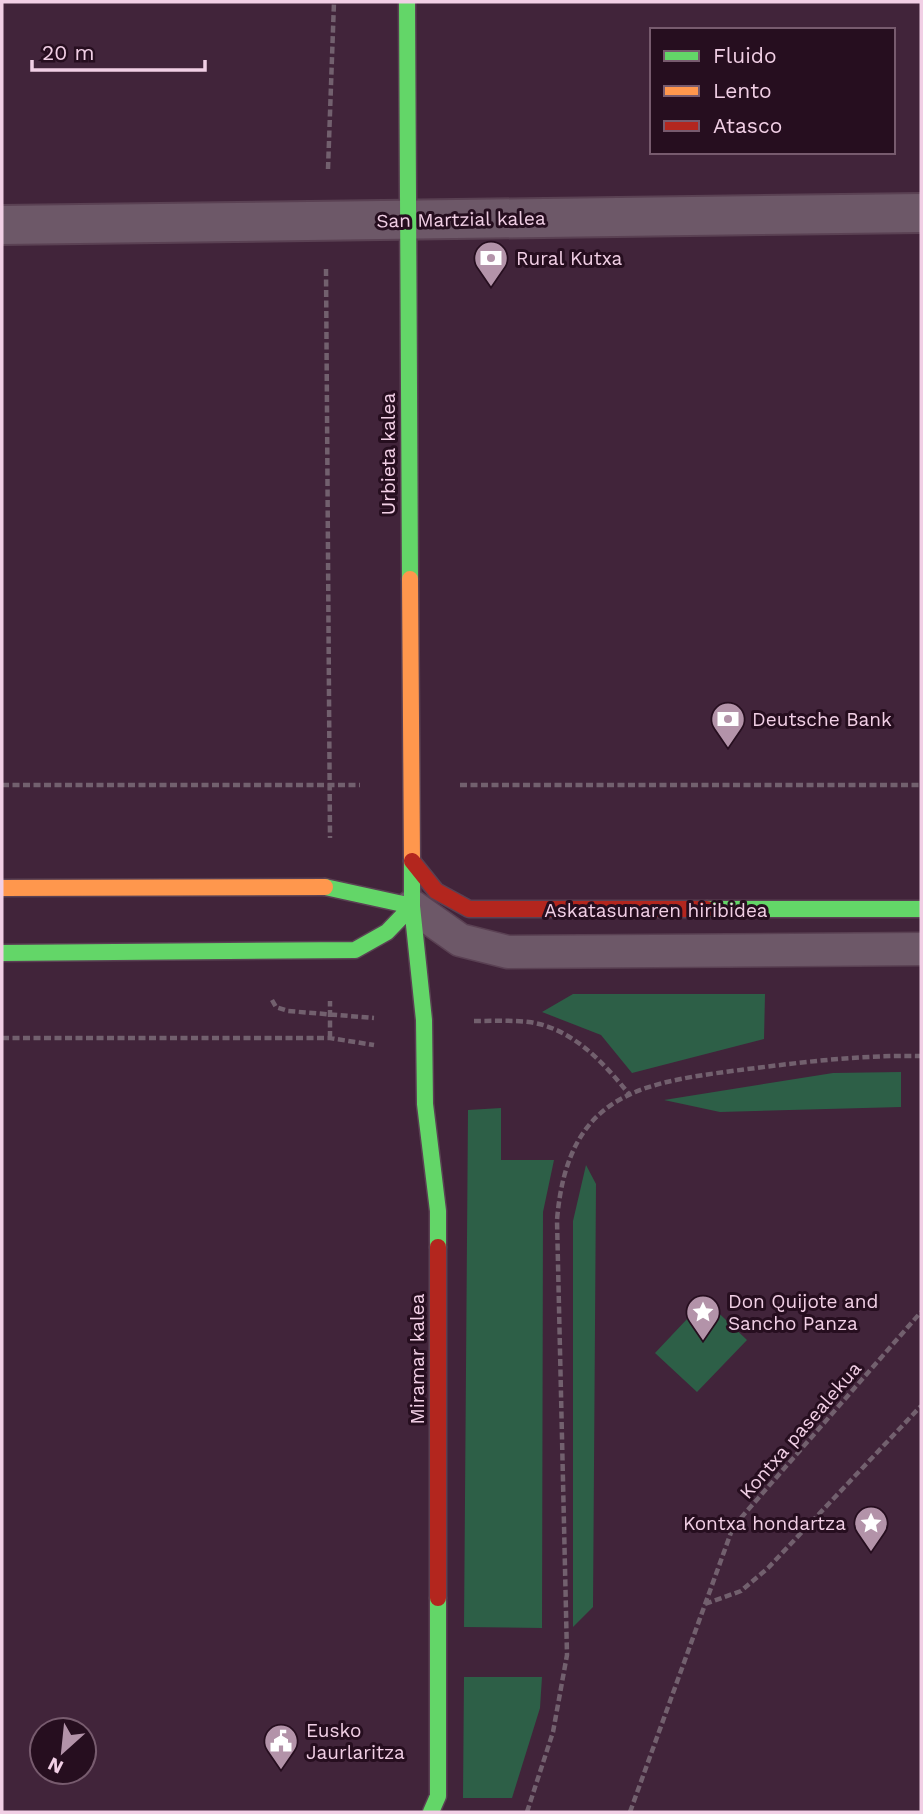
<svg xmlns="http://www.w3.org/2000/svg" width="923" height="1814" font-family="'Work Sans',sans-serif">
	<rect width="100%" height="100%" fill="#41243a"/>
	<path fill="#2d5f47" d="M573,994h192l-1,45 -132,34 -31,-38 -59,-23z
		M901,1072v35l-181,5 -56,-12 169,-27z
		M501,1108v52h53l-11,52 -1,416 -78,-1 4,-517z
		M586,1165l10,19 -3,423 -20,20v-406z
		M705,1300l42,40 -50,52 -42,-39z
		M464,1677h78l-2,31 -28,90h-49z"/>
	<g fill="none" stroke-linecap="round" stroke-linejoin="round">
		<g stroke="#5a4153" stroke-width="35">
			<path id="lane" d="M412,906l48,34 48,12 413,-3"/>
		</g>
		<g stroke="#5a4153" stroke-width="42">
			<path id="street" d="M2,225l919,-12"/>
		</g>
		<g stroke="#5a4153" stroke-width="19">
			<path id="fast" d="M407,2l3,577
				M412,861v45l12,114 1,84 13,107v36
				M325,887l87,19
				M707,909h214
				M2,953l353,-3 32,-18 25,-26
				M431,1812l7,-16v-198"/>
		</g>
		<g stroke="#5a4153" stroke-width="19">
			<path id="slow" d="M410,579l2,282
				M2,888l323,-1"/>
		</g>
		<g stroke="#5a4153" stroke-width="19">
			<path id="jam" d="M412,861l24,30 33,18h238
				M438,1247v351"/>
		</g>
		<path stroke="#72606e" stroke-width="4.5" stroke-dasharray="7 3.5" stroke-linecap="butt" d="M328,169l6,-167
			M326,269l4,569
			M2,785h358
			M460,785h461
			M272,1000l4,7 12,4 86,7
			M474,1021c18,0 37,-1 55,1 43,6 74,40 100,72
			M2,1038h328l44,7
			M330,1038v-37
			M705,1604l36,-13 27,-23 153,-162
			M527,1812l26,-80 14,-77 -10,-435c11,-132 89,-138 199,-152 55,-7 109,-13 165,-12
			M630,1812l103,-285 188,-215"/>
		<use href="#lane" stroke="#6d5868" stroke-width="32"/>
		<use href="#street" stroke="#6d5868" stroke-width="38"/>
		<use href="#fast" stroke="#63d668" stroke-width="16"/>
		<use href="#slow" stroke="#ff974d" stroke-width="16"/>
		<use href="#jam" stroke="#b3261e" stroke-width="16"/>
	</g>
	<defs>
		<g id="bank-pin" transform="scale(1.75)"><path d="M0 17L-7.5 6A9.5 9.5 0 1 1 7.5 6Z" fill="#b393a9" stroke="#260e1f"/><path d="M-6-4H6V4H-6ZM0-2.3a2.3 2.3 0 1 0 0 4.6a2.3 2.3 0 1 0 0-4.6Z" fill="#fff"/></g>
		<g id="sight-pin" transform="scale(1.75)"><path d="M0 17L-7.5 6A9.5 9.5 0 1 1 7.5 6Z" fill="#b393a9" stroke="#260e1f"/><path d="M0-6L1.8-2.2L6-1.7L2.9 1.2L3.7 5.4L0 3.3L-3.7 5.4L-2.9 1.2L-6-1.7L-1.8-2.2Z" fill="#fff"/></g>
		<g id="civic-pin" transform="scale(1.75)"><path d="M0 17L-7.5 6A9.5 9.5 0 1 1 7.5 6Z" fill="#b393a9" stroke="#260e1f"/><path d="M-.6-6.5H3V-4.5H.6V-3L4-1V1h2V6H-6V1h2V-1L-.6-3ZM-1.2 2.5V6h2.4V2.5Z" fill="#fff"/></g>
	</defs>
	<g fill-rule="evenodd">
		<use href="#bank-pin" x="491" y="258"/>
		<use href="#bank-pin" x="728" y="719"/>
		<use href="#sight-pin" x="703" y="1312"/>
		<use href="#sight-pin" x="871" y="1523"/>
		<use href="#civic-pin" x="281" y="1741"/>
	</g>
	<g text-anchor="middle" stroke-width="6" stroke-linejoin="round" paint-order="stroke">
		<g font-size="19" fill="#f1cfe5" stroke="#260e1f">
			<text transform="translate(461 219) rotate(-1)" y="7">San Martzial kalea</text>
			<text transform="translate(388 454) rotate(-90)" y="7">Urbieta kalea</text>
			<text x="656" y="917">Askatasunaren hiribidea</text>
			<text transform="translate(417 1359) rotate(-90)" y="7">Miramar kalea</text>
			<text transform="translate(800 1430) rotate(-49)" y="7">Kontxa pasealekua</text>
		</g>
		<g font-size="19" fill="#f1cfe5" stroke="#260e1f" text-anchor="start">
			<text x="516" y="265">Rural Kutxa</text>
			<text x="752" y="726">Deutsche Bank</text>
			<text x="728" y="1308">Don Quijote and<tspan x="728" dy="22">Sancho Panza</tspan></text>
			<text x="846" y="1530" text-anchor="end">Kontxa hondartza</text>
			<text x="306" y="1737">Eusko<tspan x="306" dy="22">Jaurlaritza</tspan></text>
		</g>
	</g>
	<rect width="923" height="1814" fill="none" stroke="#f1cfe5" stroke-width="7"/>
	<rect x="650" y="28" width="245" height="126" fill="#260e1f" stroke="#775b6e" stroke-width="2"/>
	<rect x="664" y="51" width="35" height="10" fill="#63d668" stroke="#775b6e" stroke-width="2"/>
	<text x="713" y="63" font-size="21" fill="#f1cfe5">Fluido</text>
	<rect x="664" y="86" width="35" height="10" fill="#ff974d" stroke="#775b6e" stroke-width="2"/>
	<text x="713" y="98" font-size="21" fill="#f1cfe5">Lento</text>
	<rect x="664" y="121" width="35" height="10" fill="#b3261e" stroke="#775b6e" stroke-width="2"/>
	<text x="713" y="133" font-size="21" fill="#f1cfe5">Atasco</text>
	<g transform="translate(63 1751) rotate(207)"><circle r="33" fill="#260e1f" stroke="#775b6e" stroke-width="2"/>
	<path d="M0-5L12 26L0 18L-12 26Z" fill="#b393a9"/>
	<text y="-10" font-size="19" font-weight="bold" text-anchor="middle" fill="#f1cfe5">N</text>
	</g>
	<path d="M32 60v10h173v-10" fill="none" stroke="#f1cfe5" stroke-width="3.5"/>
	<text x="42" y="60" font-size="21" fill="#f1cfe5" stroke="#260e1f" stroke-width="5" paint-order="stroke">20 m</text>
</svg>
